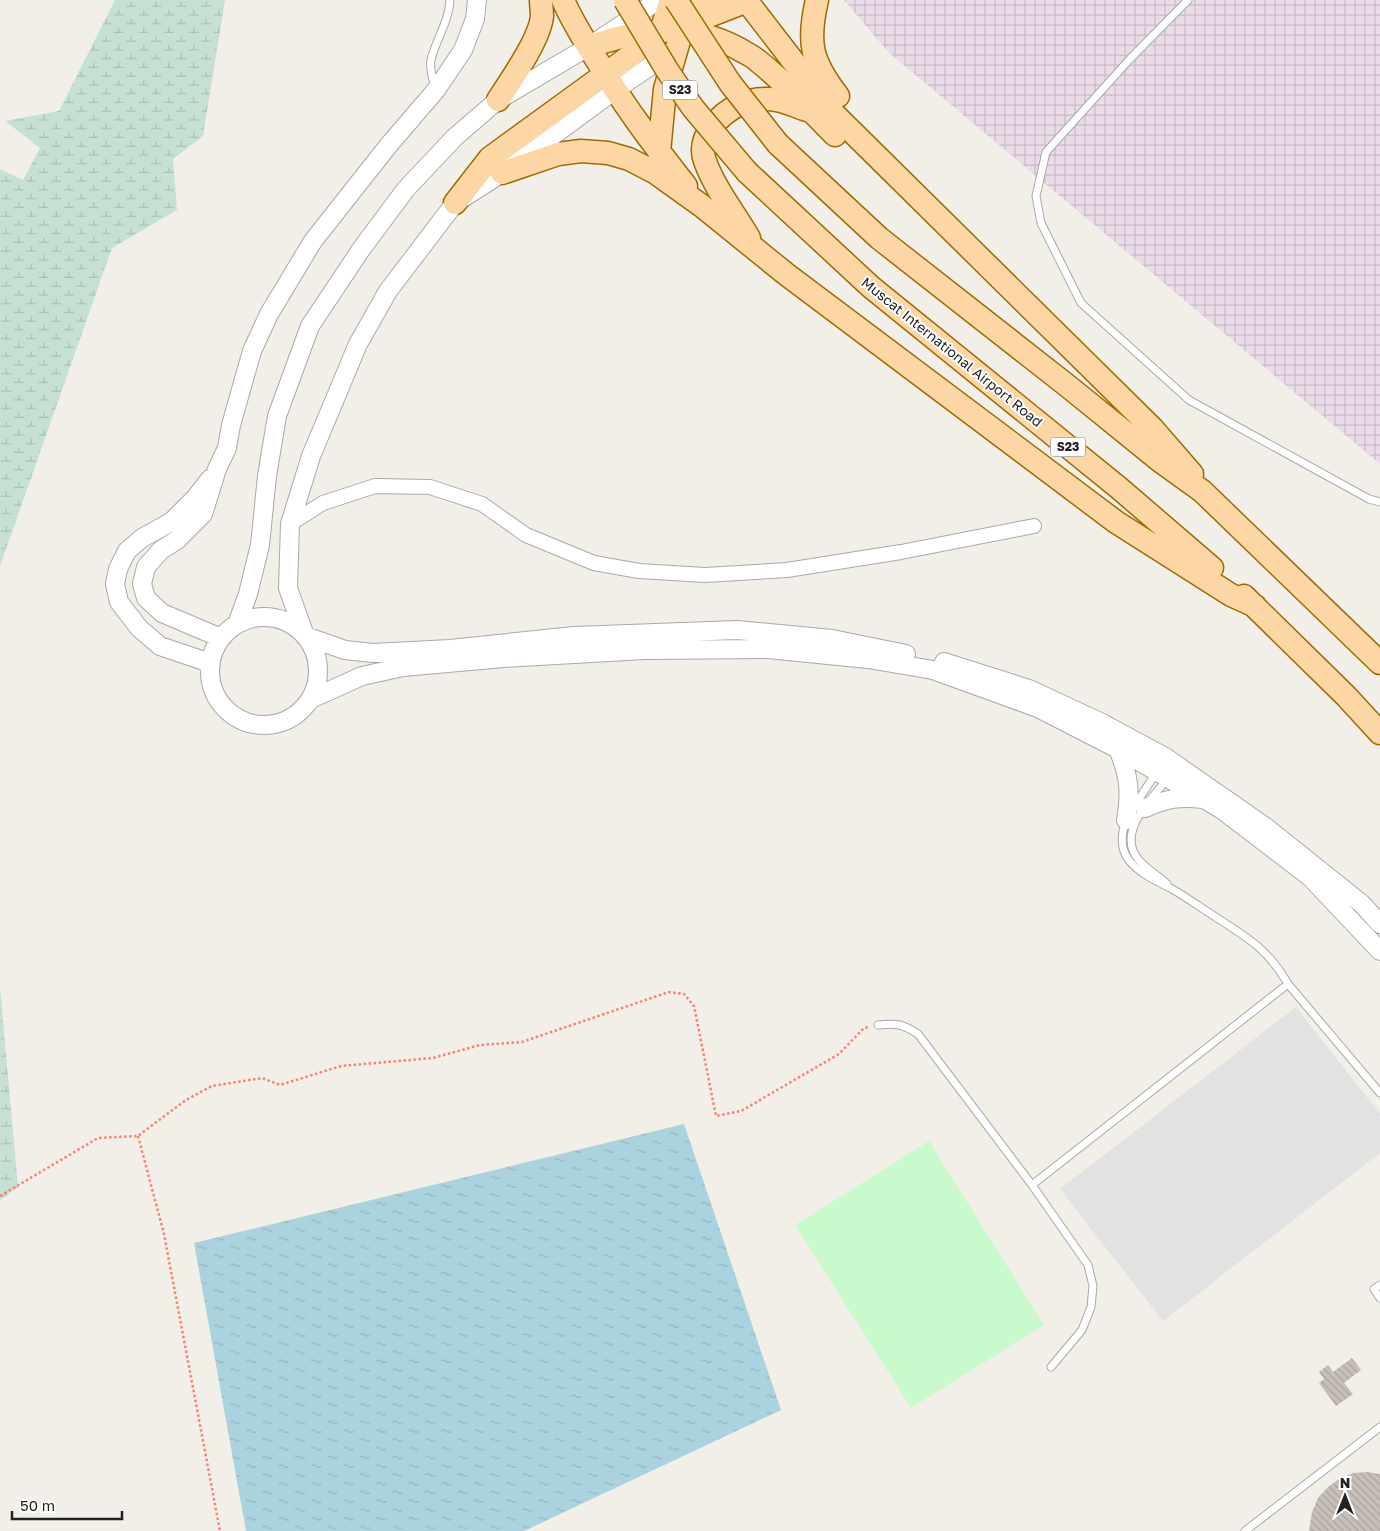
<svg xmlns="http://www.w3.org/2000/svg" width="1380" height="1531" font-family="'Golos Text',sans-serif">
	<defs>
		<pattern id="industrial-grid" width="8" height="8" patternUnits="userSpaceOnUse" patternTransform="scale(1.25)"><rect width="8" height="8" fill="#ebdbe8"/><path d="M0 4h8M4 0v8" fill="none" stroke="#c9bcc7"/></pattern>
		<pattern id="wetland-marsh" width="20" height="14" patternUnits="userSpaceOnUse" patternTransform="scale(1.25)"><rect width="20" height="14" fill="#c6e0d4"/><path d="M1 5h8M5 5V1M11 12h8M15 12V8" fill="none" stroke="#aac0b6"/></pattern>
		<pattern id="water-ripples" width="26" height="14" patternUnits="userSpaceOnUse" patternTransform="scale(1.25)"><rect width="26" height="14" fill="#aad3df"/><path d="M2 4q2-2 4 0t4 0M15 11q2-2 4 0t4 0" fill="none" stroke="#92b5bf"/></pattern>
		<pattern id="building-back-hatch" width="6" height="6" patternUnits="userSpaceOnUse" patternTransform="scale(1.25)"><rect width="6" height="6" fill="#c7bfb8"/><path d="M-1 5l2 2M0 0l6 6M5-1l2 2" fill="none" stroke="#aba49e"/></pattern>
	</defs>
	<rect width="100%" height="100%" fill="#f2efe9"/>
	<path fill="url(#industrial-grid)" d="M844,0h536v464l-492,-412z"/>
	<path fill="url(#wetland-marsh)" d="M115,0h110l-22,136 -30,23 4,51 -65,38 -112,318v-397l23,11 17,-32 -35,-27 54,-10z
		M0,987l18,200 -18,13z"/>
	<path fill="#c8facc" d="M929,1141l115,184 -133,83 -116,-183z"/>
	<path fill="#e2e2e2" d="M1296,1007l84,107v39l-217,168 -103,-132z"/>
	<path fill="url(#water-ripples)" d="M684,1124l97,286 -257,121h-278l-52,-288z"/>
	<path fill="url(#building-back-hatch)" d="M1352,1358l9,12 -17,13 9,11 -17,12 -17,-23 5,-4 -5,-7 9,-7 5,7z
		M1368,1472l12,2v57h-71l3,-19 6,-14 10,-11 11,-8 14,-6z"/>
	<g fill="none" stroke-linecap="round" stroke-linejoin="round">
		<g stroke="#a9a9a9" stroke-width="9">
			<path id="service" d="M1188,0l-59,60 -83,92 -10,44 5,27 40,80 108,97 180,99 11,3
				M435,87c-2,-8 -6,-18 -4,-27 5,-21 18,-38 19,-60
				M1133,808l23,-35
				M1127,819c-6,13 -7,29 1,40 11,15 29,22 44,30 14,8 28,18 42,27 33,21 54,33 74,68l92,109
				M1167,884c-9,-9 -21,-15 -29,-25 -22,-27 14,-60 29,-80
				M878,1025c18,-2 25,-1 40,9l114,151
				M1380,1285l-6,4 6,9
				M1051,1367l31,-37 9,-23 2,-21 -5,-21 -56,-80 256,-201
				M1245,1531l135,-104"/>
		</g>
		<g stroke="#a9a9a9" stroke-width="16">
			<path id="minor" d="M290,524l33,-21 52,-17 55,1 52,17 44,31 68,28 45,8 66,4 82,-5 114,-18 133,-26"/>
		</g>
		<g stroke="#a9a9a9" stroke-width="20">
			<path id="tertiary" d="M210,479l-14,18 -25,25 -29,16 -15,13 -9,18 -3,15 4,18 20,26 21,18 50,17
				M210 671a54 54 0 1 1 108 0a54 54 0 1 1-108 0Z
				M237,624l11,-30 12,-49 7,-69 10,-60 33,-90 52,-78 44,-59 49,-52 43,-37 90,-53 71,-47
				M304,633l-16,-45 2,-64 21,-68 47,-112 30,-53 67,-88 47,-30 113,-83 56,-38
				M308,637l37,13 28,3 77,-4 124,-13 163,-6 95,9 74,15
				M221,638l-59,-25 -16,-15 -4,-14 4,-17 15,-17 16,-10 26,-26 14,-45 10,-21 4,-23 21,-74 17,-37 44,-73 75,-95 48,-56 27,-40 12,-31 2,-19
				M944,662l85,27 73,34 63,34 102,71 95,76 18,20
				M311,699l51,-23 41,-9 100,-9 142,-8 123,-1 100,10 65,11 105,38 80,41 103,60 89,68 70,74
				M1118,749c11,26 13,44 8,71
				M1145,808c21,-9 34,-12 58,-9"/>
		</g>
		<g stroke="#a06b00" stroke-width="25">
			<path id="primary" d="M563,0c11,26 27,49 42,73 24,40 52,76 81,113
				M746,0l87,113 319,315 40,46
				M817,0c-10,43 -6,61 21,96
				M686,19l20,-2 41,-16
				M588,47c52,-18 100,-26 151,2 6,4 14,7 19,12 28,22 52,49 77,74
				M498,100c13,-20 42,-61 44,-84 0,-5 -1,-11 -1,-16
				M778,144l101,94 190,149 90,73 43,31 178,172
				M659,152l6,-63 16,-55 12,-20 15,-14
				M747,172l124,115 248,201 93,80
				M502,173l56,-19 23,-3 27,2 21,6 27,14 46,33 84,68 330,248 115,73 24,11
				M455,203l35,-45 143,-104 28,-23 10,-31
				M749,238c-14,-24 -35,-51 -44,-77 -9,-24 15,-47 35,-57 7,-3 18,-5 26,-5 14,-1 28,7 41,11
				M1244,596l102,100 34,37"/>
		</g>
		<path stroke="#fa8072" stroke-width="2.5" stroke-dasharray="2.5 2.5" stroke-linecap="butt" d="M138,1136l26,98 56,297
			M0,1196l98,-58 40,-2 48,-36 26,-14 50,-8 18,7 61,-19 92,-8 47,-13 42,-3 147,-50 15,2 10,12 22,110 25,-5 98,-57 25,-26 5,-1"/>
		<use href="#service" stroke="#fff" stroke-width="7"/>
		<use href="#minor" stroke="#fff" stroke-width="14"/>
		<use href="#tertiary" stroke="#fff" stroke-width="18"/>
		<use href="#primary" stroke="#fcd6a4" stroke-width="22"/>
		<g stroke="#a06b00" stroke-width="25" stroke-linecap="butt">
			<path id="primary-bridge" d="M625,0l42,70 26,38 54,64
				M676,0l54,83 48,61"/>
		</g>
		<use href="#primary-bridge" stroke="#fcd6a4" stroke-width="22"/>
	</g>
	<g text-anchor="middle" stroke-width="4" stroke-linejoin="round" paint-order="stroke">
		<g fill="#fff" stroke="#646464" stroke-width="1">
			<rect x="662.5" y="80.5" width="35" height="19" rx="4"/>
			<rect x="1050.5" y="437.5" width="35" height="19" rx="4"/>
		</g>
		<g font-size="12" font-weight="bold" fill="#222">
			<text x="680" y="94">S23</text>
			<text x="1068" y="451">S23</text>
		</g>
		<g font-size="14" fill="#222" stroke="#fff">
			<text transform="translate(952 352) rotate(39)" y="5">Muscat International Airport Road</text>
		</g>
	</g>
	<g transform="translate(1345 1496)" stroke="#ffffff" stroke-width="4" paint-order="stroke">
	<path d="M0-4L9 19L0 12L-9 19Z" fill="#222222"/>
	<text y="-8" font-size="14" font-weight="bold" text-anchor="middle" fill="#222222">N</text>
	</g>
	<path d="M12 1511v8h110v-8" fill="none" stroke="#222222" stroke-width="2.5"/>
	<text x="20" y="1511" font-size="15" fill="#222222" stroke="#ffffff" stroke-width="4" paint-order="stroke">50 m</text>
</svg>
